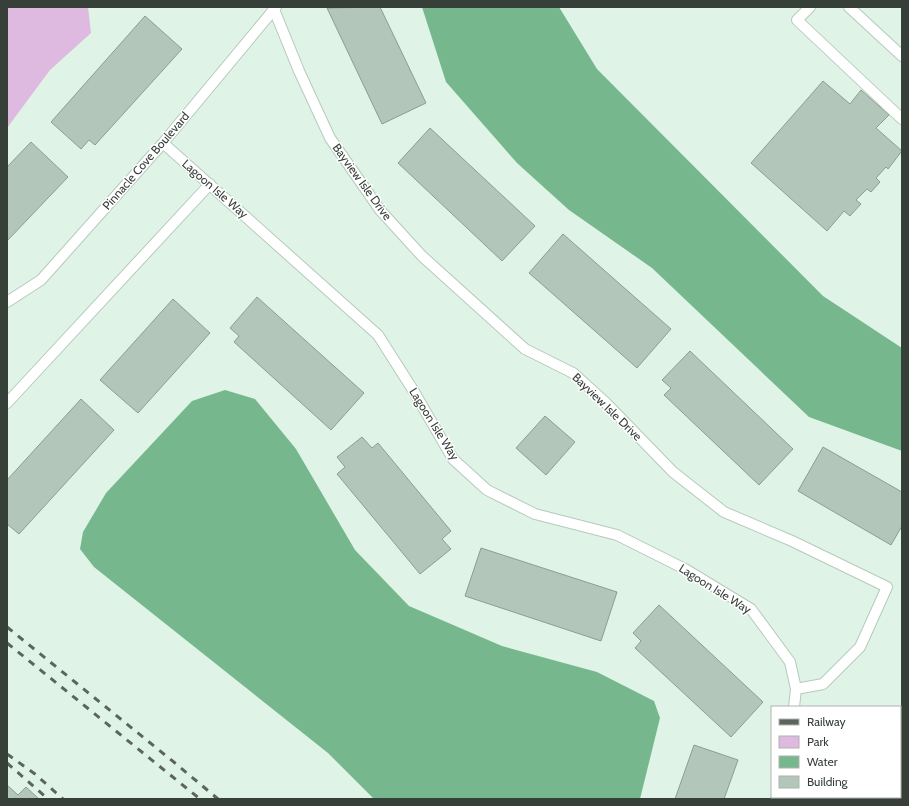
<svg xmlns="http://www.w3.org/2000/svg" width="909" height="806" font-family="Cabin,sans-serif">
	<rect width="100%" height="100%" fill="#dff4e6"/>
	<path fill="#debae0" d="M7,7h81l3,26 -41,37 -43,58z"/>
	<path fill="#77b78e" d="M422,7h137l38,62 226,227 79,52v103l-93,-34 -157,-149 -83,-58 -52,-47 -71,-81z
		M225,390l30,9 41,50 59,101 54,56 93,40 95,26 57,29 6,17 -20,81h-266l-46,-46 -234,-186 -14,-18 3,-17 23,-39 86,-92z"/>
	<path fill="#b2c7b9" stroke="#8b9e91" d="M380,7l46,96 -44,21 -55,-116z
		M145,16l37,33 -87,96 -6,-5 -8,9 -30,-27z
		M823,81l27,23 11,-14 28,25 -13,13 26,23 -14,18 -2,-2 -10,11 4,4 -9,10 -4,-3 -11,11 5,4 -11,12 -6,-5 -17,20 -76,-68z
		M430,128l105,98 -33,35 -104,-98z
		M31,142l37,35 -61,64v-74z
		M563,234l108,95 -34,39 -108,-95z
		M257,297l107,96 -33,37 -97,-88 5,-6 -9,-8z
		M173,299l37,34 -72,80 -38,-33z
		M690,351l103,98 -34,36 -95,-90 7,-7 -9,-8z
		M81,399l33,31 -95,104 -12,-10v-44z
		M545,416l30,26 -29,33 -30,-27z
		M362,437l10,11 6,-5 73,88 -9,8 9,10 -31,25 -83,-100 8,-7 -8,-10z
		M823,447l79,45v34l-11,19 -93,-54z
		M481,548l136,44 -16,49 -136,-45z
		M659,605l104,97 -32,35 -96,-89 6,-7 -8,-8z
		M694,745l44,15 -14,39h-49z
		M7,785l11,10 8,-8 13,12h-32z"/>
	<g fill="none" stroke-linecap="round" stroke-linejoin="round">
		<g stroke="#b5cabb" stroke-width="12">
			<path id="service" d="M273,7l26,64 31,67 50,72 42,46 103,93 48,24 33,30 67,69 51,40 68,29 95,46 -27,60 -37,37 -27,5
				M810,7l-13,13 105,99
				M849,7l53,49
				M163,143l215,192 35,55 40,69 34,31 48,24 82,21 68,34 66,40 39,53 6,27 -2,18
				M7,302l34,-22 122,-137 113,-136
				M7,403l203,-219
				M776,799l1,-2"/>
		</g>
		<use href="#service" stroke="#fff" stroke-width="10"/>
		<path stroke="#5b655e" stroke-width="3" stroke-dasharray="7 7" stroke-linecap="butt" d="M7,627l168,136 43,36
			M7,643l193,156
			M7,754l28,20 28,25
			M7,763l41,36"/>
	</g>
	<g text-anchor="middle" stroke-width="3" stroke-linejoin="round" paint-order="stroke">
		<g font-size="12" fill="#373f39" stroke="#fff">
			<text transform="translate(146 161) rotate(-49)" y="4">Pinnacle Cove Boulevard</text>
			<text transform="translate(362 182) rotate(54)" y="4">Bayview Isle Drive</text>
			<text transform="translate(215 189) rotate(41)" y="4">Lagoon Isle Way</text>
			<text transform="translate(607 407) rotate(44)" y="4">Bayview Isle Drive</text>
			<text transform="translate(434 424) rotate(58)" y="4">Lagoon Isle Way</text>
			<text transform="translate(715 589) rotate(32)" y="4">Lagoon Isle Way</text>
		</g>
	</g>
	<rect width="909" height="806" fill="none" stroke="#373f39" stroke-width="16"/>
	<rect x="771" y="706" width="130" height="92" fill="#ffffff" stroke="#afb2b0"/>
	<rect x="779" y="719" width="20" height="6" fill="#5b655e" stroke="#afb2b0"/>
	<text x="807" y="726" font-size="12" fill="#373f39">Railway</text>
	<rect x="779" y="736" width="20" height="12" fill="#debae0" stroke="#afb2b0"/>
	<text x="807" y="746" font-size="12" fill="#373f39">Park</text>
	<rect x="779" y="756" width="20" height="12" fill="#77b78e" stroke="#afb2b0"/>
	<text x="807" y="766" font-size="12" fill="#373f39">Water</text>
	<rect x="779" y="776" width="20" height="12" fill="#b2c7b9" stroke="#afb2b0"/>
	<text x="807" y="786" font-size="12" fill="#373f39">Building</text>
</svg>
